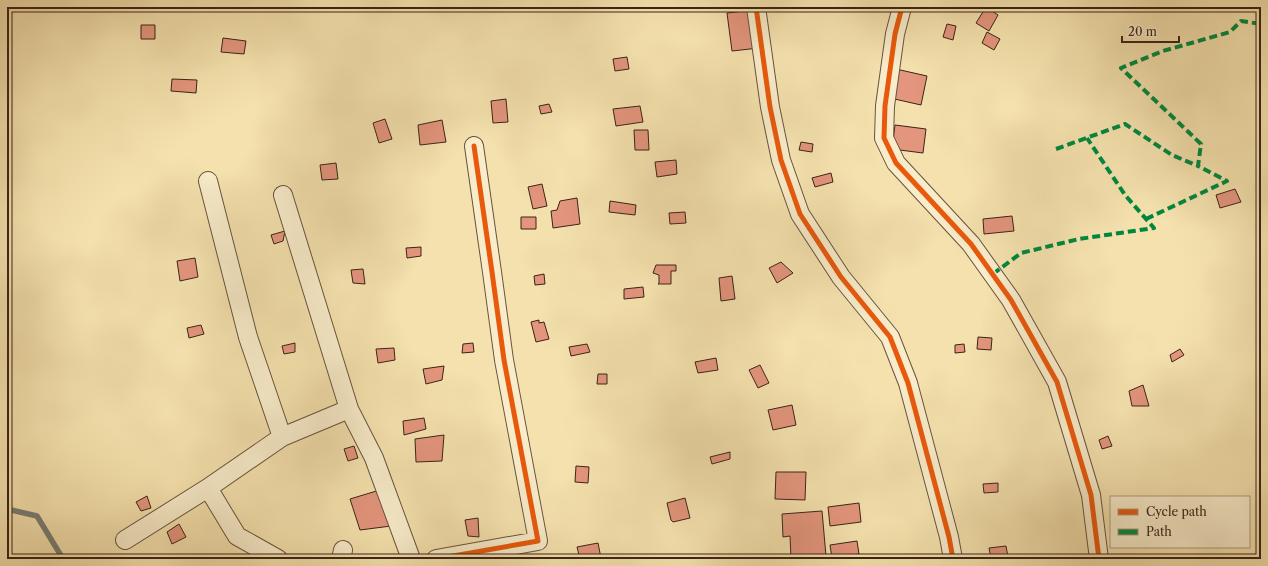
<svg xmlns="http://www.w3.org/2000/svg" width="1268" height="566" font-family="'Libre Caslon Text',serif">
	<rect width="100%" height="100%" fill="#f4e1ad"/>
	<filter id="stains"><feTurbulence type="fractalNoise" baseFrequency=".005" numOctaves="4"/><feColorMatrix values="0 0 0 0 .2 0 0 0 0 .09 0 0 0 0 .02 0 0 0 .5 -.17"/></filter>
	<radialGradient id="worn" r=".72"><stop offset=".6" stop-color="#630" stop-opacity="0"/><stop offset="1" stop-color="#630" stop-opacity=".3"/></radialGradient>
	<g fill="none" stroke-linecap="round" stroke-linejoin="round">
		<path stroke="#787e77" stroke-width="5.5" d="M7,509l30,7 26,43"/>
	</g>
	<path fill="#e3957d" stroke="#3a2418" d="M986,7l12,8 -9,16 -13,-8z
		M754,10l5,38 -27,3 -5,-38z
		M947,24l9,2 -3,14 -10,-3z
		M141,25h14v14h-14z
		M987,32l13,7 -6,11 -12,-7z
		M223,38l23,3 -2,13 -23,-2z
		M627,57l2,12 -14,2 -2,-12z
		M896,69l31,7 -6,29 -31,-7z
		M172,79l25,1 -1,13 -25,-2z
		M506,99l2,23 -15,1 -2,-22z
		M549,104l3,8 -11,2 -2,-8z
		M640,106l3,16 -27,4 -3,-17z
		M385,119l7,20 -13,4 -6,-20z
		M442,120l4,22 -26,3 -2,-20z
		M895,125l31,4 -3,24 -31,-4z
		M634,130h14l1,20h-14z
		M801,142l12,2 -1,8 -13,-2z
		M676,160l1,14 -20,3 -2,-15z
		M336,163l2,16 -16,1 -2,-15z
		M831,173l2,9 -18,5 -3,-9z
		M542,184l5,22 -14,3 -5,-22z
		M1235,189l6,13 -21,6 -4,-13z
		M577,198l3,26 -27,4 -2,-17 6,-1 3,-9z
		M610,201l26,4 -1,10 -26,-3z
		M685,212l1,11 -16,1 -1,-11z
		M1012,216l2,15 -30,3 -1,-15z
		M521,217h15v12h-15z
		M285,231l-2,10 -9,3 -3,-9z
		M421,247v9l-14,2 -1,-10z
		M195,258l3,19 -18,4 -3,-20z
		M781,262l12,11 -16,10 -8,-15z
		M656,265h20v6h-5v13h-13l1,-1v-8l-6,-2z
		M363,269l2,15 -12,-1 -2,-13z
		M544,274l1,10 -10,1 -1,-9z
		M732,276l3,23 -14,2 -2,-23z
		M643,287l1,10 -20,2v-10z
		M539,320v3l5,-1 5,17 -13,3 -5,-20z
		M201,325l3,9 -15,4 -2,-10z
		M978,337l14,1 -1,12 -14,-1z
		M295,343v9l-11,2 -2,-8z
		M473,343l1,9 -12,1 1,-9z
		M587,344l3,8 -19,4 -2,-9z
		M964,344l1,8 -10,1v-8z
		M394,348l1,12 -17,3 -2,-14z
		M1180,349l4,6 -12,7 -2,-7z
		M716,358l2,12 -20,3 -3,-11z
		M760,365l9,18 -11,5 -9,-18z
		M444,366l-2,14 -16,4 -3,-15z
		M598,374h9v10h-10z
		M1143,385l6,21h-17l-3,-15z
		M792,405l4,20 -23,5 -5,-20z
		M424,418l2,11 -22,6 -1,-14z
		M444,435l-2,26 -26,1 -1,-23z
		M1108,436l4,10 -10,3 -3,-9z
		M354,446l4,12 -10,3 -4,-12z
		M730,452v7l-18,5 -2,-7z
		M576,466l13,1 -1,16 -13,-1z
		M776,472h30l-1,28 -30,-1z
		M998,483v9l-14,1 -1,-9z
		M383,489l8,37 -31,4 -10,-31z
		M147,496l4,12 -10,3 -5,-9z
		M685,498l5,20 -17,4 -2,-2 -4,-17z
		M859,503l2,19 -31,4 -2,-19z
		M822,511l4,45 -35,2 -1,-22 -7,1 -1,-23z
		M478,518l1,19 -11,-1 -3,-16z
		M179,524l7,13 -14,7 -5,-12z
		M857,541l2,13 -27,4 -2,-13z
		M598,543l3,15 -21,1 -3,-12z
		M1006,546l2,11 -17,2 -2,-11z"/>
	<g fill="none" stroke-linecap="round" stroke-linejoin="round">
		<g stroke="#68533d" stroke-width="20">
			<path id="street" d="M756,7l14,100 11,53 19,54 41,63 49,60 18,46 41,154 4,22
				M902,7l-7,27 -10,72 -1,32 12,25 75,81 40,56 46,82 34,113 8,64
				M208,181l40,156 34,100
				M283,195l66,214 25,49 37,101
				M125,540l83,-52
				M278,559l-41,-23 -29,-48 74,-51 67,-28
				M341,559l2,-9
				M436,559l102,-18 -34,-181 -12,-88 -18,-126"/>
		</g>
		<use href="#street" stroke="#f8ecca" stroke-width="18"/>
		<path stroke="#00873e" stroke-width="4" stroke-dasharray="8 4" stroke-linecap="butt" d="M1056,149l69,-25 47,31 26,11 3,-22 -80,-76 42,-17 67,-19 11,-11 20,3
			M1146,219l81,-38 -29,-15
			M993,274l28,-21 58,-14 75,-11 -29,-33 -38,-57"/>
		<g stroke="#f8ecca" stroke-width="8">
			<path id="cycleway" d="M756,7l14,100 11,53 19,54 41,63 49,60 18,46 41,154 4,22
				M902,7l-7,27 -10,72 -1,32 12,25 75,81 40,56 46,82 34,113 8,64
				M436,559l102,-18 -34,-181 -12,-88 -18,-126"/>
		</g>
		<use href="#cycleway" stroke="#e8590c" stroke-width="5"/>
	</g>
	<rect width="1268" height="566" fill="none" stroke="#f4e1ad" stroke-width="24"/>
	<rect x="8" y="8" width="1252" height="550" fill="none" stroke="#3a2418" stroke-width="2"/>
	<rect x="12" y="12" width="1244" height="542" fill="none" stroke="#3a2418"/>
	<rect x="1110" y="496" width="140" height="52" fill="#f8ecca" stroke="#ac9c83"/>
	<rect x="1118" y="509" width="20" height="6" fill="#e8590c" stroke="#ac9c83"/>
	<text x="1146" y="516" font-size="12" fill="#3a2418">Cycle path</text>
	<rect x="1118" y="529" width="20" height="6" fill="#00873e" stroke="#ac9c83"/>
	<text x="1146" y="536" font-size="12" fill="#3a2418">Path</text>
	<path d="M1122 36v6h57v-6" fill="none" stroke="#3a2418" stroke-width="2"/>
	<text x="1128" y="36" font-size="12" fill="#3a2418" stroke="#f8ecca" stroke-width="3" paint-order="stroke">20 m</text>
	<rect width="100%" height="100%" filter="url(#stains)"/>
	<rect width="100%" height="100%" fill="url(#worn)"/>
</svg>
